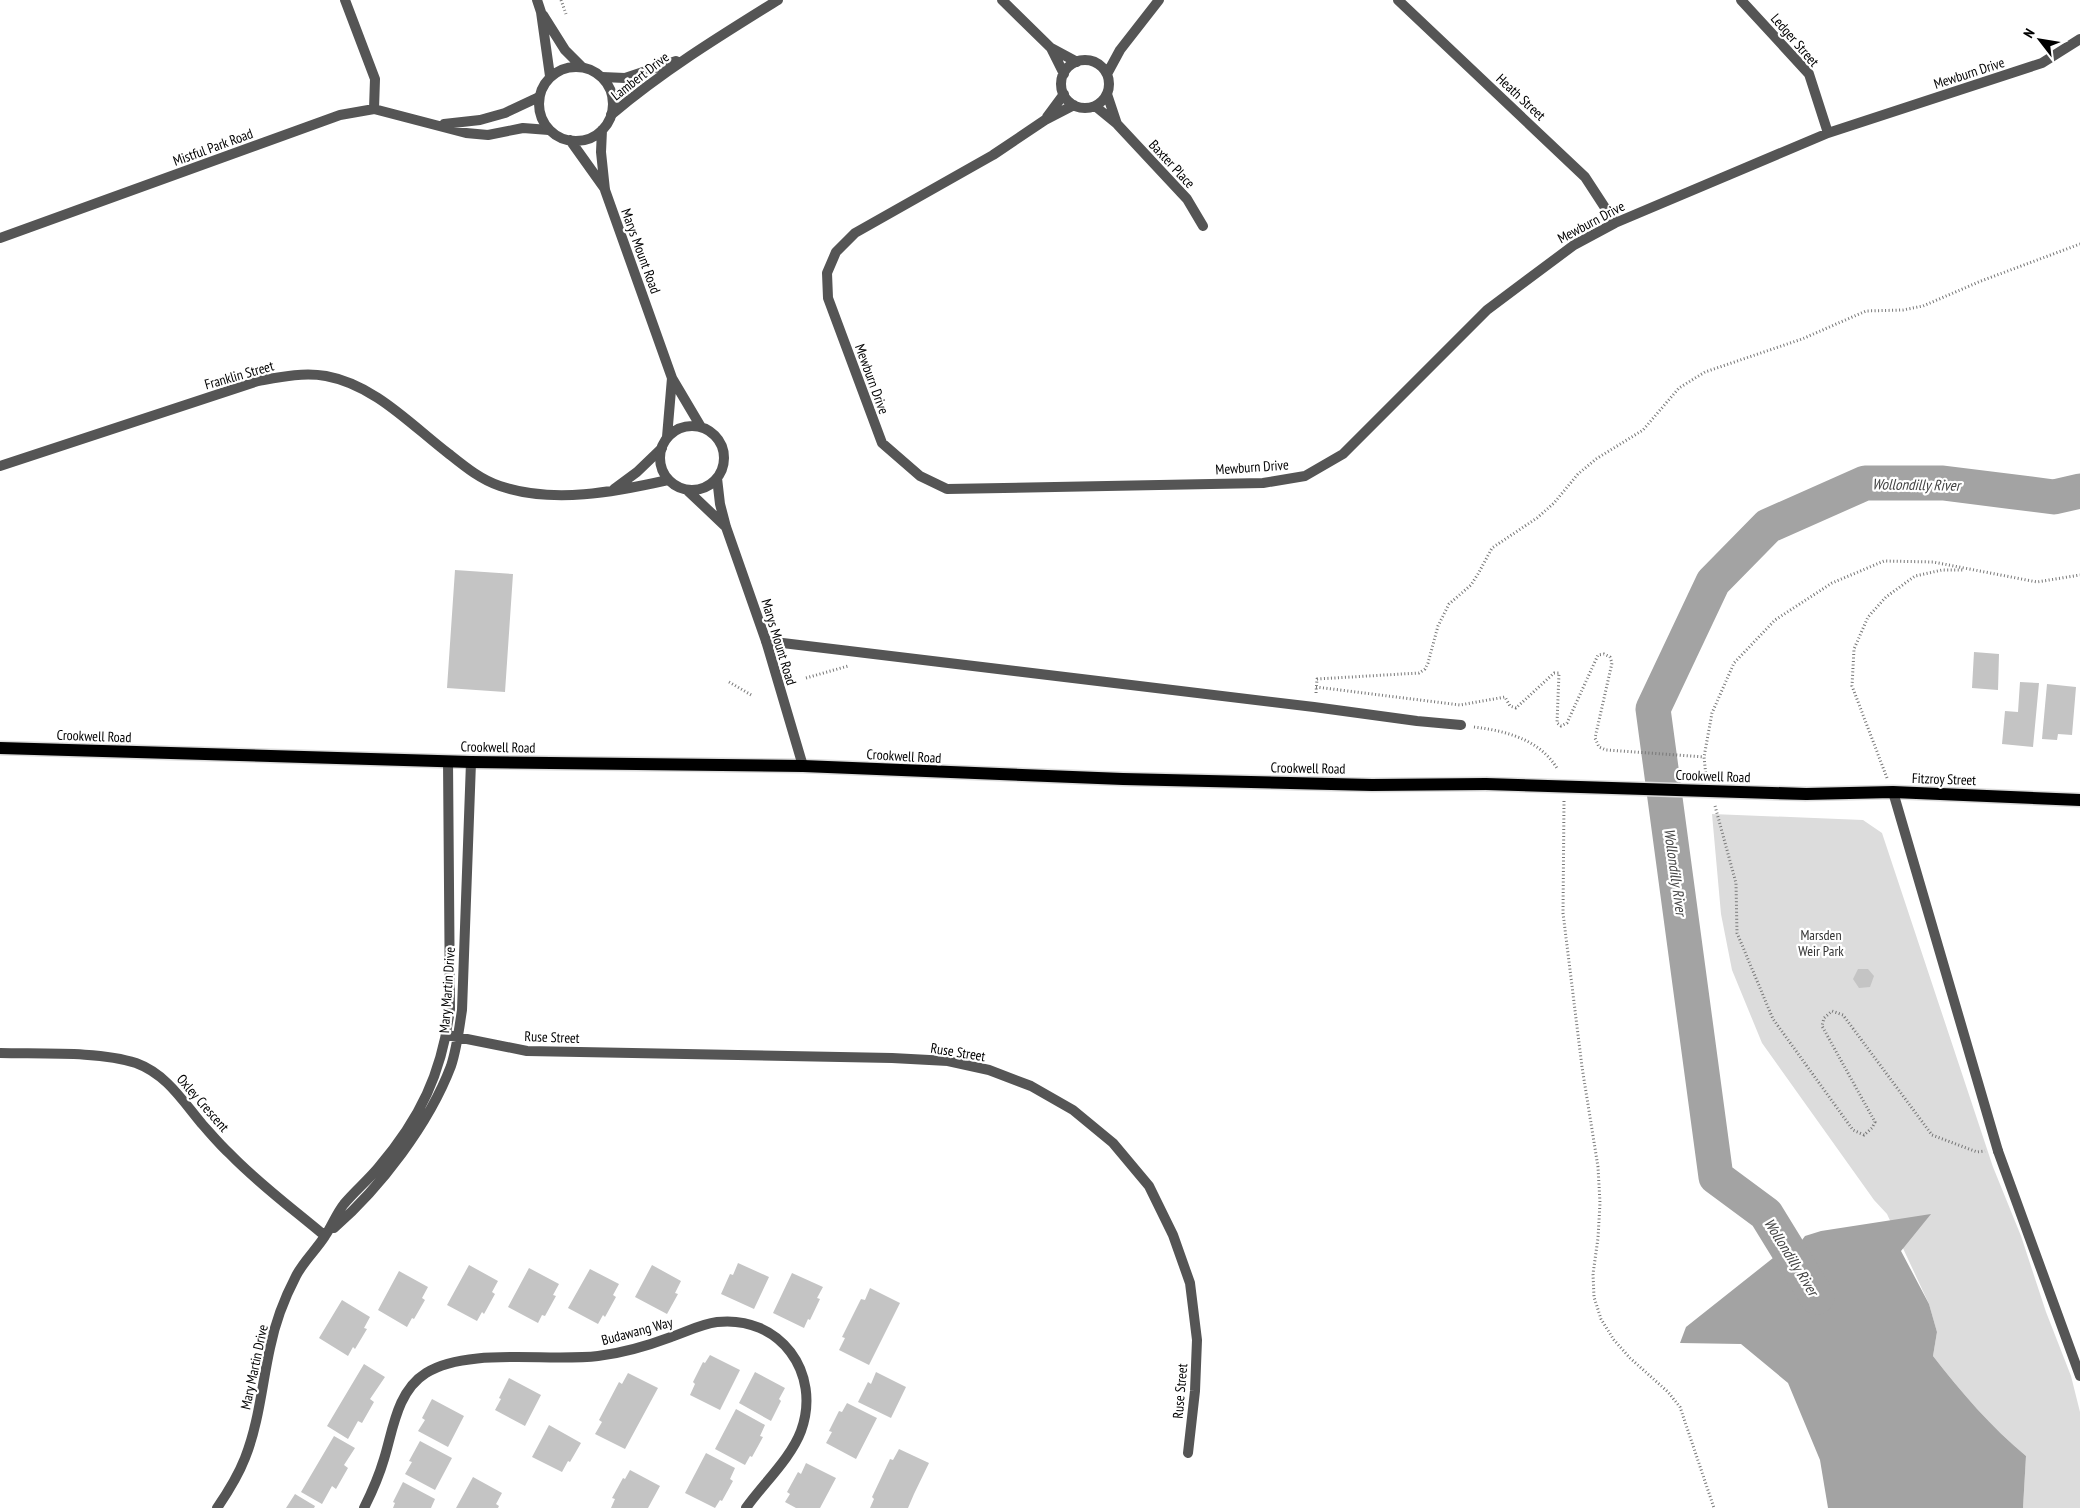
<svg xmlns="http://www.w3.org/2000/svg" width="2080" height="1508" font-family="'PT Sans Narrow',sans-serif">
	<rect width="100%" height="100%" fill="#fff"/>
	<path fill="#dcdcdc" d="M1712,814l151,6 19,13 111,334 28,69 25,76 25,64 9,36v96h-57l3,-52c-35,-29 -65,-64 -93,-100l4,-24 -8,-28 -42,-90 -13,-14 -112,-157 -30,-73 -11,-56z"/>
	<path fill="#a3a3a3" d="M1931,1214l-30,37 28,53 8,28 -4,24c28,36 58,71 93,100l-3,52h-195l-8,-48 -32,-77 -47,-39 -61,-1 6,-16 87,-69 18,-3 14,-19 16,-5z"/>
	<g fill="none" stroke-linecap="round" stroke-linejoin="round">
		<path stroke="#a3a3a3" stroke-width="35" d="M1817,1297l-51,-83 -50,-37 -63,-468 60,-127 55,-56 97,-43h78l111,14 26,-6"/>
	</g>
	<path fill="#c4c4c4" d="M455,570l58,4 -8,118 -58,-4z
		M1974,652l25,2 -1,36 -26,-2z
		M2020,682l19,1 -6,64 -31,-3 3,-33 13,1z
		M2047,684l29,3 -4,48 -14,-1 -1,6 -15,-1z
		M1858,969h10l6,7 -4,11 -11,1 -6,-9z
		M738,1263l31,14 -15,32 -33,-15 9,-20 3,1z
		M469,1265l29,16 -6,11 3,2 -11,20 -2,-2 -5,9 -30,-16z
		M652,1265l29,16 -6,12 3,1 -11,20 -32,-17z
		M529,1268l30,16 -6,11 3,1 -11,20 -3,-1 -4,8 -30,-16z
		M590,1269l29,15 -6,11 3,2 -11,20 -2,-2 -5,9 -30,-16z
		M399,1271l29,16 -6,11 3,2 -11,19 -2,-1 -5,9 -29,-17z
		M792,1273l31,14 -6,11 3,1 -10,21 -2,-1 -4,9 -31,-15z
		M870,1288l30,15 -31,62 -30,-15 6,-12 -3,-1 19,-38 4,1z
		M342,1300l28,17 -6,11 3,1 -12,20 -2,-2 -5,9 -29,-18z
		M710,1355l30,15 -20,40 -30,-15 5,-11 -2,-2 10,-20 2,1z
		M364,1364l21,13 -15,22 4,3 -12,21 -4,-2 -10,18 -21,-13z
		M755,1372l30,16 -6,11 2,2 -10,20 -32,-18z
		M876,1372l30,15 -15,31 -33,-16 10,-20 3,2z
		M628,1373l30,15 -33,61 -30,-15 7,-12 -3,-2 20,-38 3,2z
		M509,1378l32,17 -16,31 -30,-16 6,-11 -2,-1z
		M432,1399l32,17 -16,31 -30,-16 7,-11 -3,-2z
		M847,1403l30,15 -21,41 -30,-16 6,-11 -3,-1 10,-20 3,1z
		M736,1409l29,16 -5,11 3,1 -11,20 -2,-1 -5,9 -30,-16z
		M549,1425l32,18 -11,19 -2,-1 -6,11 -30,-15z
		M334,1436l21,12 -11,17 4,3 -12,21 -4,-3 -10,18 -21,-12z
		M420,1441l32,17 -17,32 -30,-16 7,-12 -3,-1z
		M899,1449l30,14 -15,31 -6,14h-38l4,-9 -2,-2 18,-38 3,1z
		M706,1453l29,15 -5,11 3,2 -11,20 -2,-1 -5,8 -30,-15z
		M806,1463l30,15 -16,30h-24l-11,-6 5,-8 -3,-2 11,-20 3,2z
		M630,1470l30,16 -12,22h-37l4,-9 -3,-1 11,-20 2,1z
		M473,1477l29,16 -6,11 3,2 -1,2h-42z
		M403,1482l32,17 -4,9h-38l2,-5 -2,-1z
		M295,1494l20,12 -1,2h-28z"/>
	<g fill="none" stroke-linecap="round" stroke-linejoin="round">
		<g stroke="#dbdbdb" stroke-width="15">
			<path id="primary" d="M0,748l471,14 332,4 320,13 249,6 114,-1
				M1806,794l87,-2 187,8"/>
		</g>
		<path stroke="#777" stroke-width="3" stroke-dasharray="1 2.5" stroke-linecap="butt" d="M561,0l5,14
			M806,678l42,-12
			M729,682l24,14
			M1316,687l144,18 45,-8 5,9 6,2 38,-35h5l-2,50 4,3 6,-3 31,-68 6,-1 6,3 2,6 -17,75 4,9 7,3 98,7
			M1316,693l1,-14 102,-6 6,-4 3,-6 10,-37 11,-22 22,-19 7,-11 14,-26 45,-30 17,-15 24,-29 18,-15 47,-29 36,-42 26,-16 97,-33 64,-28 37,-1 20,-4 58,-25 99,-37
			M1474,727c33,4 67,13 84,43
			M1706,776l-2,-19 8,-44 22,-50 41,-43 57,-37 52,-22 49,1 104,20 43,-7
			M1887,778l-35,-92 2,-37 14,-32 18,-20 29,-21 27,-6h21
			M1564,801l-1,112 19,154 16,100 2,36 -2,35 -5,36 1,23 7,22 13,21 16,18 38,34 12,15 34,101
			M1715,806l21,77 1,50 36,86 80,111 11,5 8,-7 3,-6 -53,-96 2,-8 8,-7 11,4 89,120 45,17 8,-1"/>
		<path stroke="#555" stroke-width="10" d="M1998,1151l82,225"/>
		<path stroke="#555" stroke-width="10" d="M345,0l30,79 -1,30
			M1002,0l49,48 26,14
			M1398,0l187,177 30,46
			M1741,0l68,74 19,59
			M1051,48l13,26
			M1061 84a24 24 0 1 1 48 0a24 24 0 1 1-48 0Z
			M1107,74l13,-24 39,-50
			M602,77l23,1 51,-17
			M1107,94l10,30
			M1074,105l-29,15 -52,35 -138,78 -19,19 -9,21 1,25 54,145 38,33 27,13 316,-6 42,-7 38,-22 144,-144 87,-65 41,-22 213,-90 214,-70 38,-24
			M1095,106l22,18 70,75 16,27
			M611,115c52,-44 109,-79 167,-115
			M1047,117l17,-23
			M444,124l36,-4 25,-7 34,-16
			M0,238l340,-123 34,-6 92,24 22,2 35,-7 26,2
			M0,466l258,-85c22,-4 45,-9 68,-5 49,9 85,49 123,78 15,12 32,26 51,32 53,18 115,6 168,-6
			M614,489l23,-17 25,-24
			M766,641l548,66 103,14 44,4
			M1893,792l105,359
			M447,1035l80,16 365,7 56,3 41,9 42,16 42,24 40,33 36,43 24,49 17,48 7,57 -2,51 -7,62
			M0,1053c39,1 100,-2 136,10 30,11 46,37 66,61 9,10 18,21 28,30 29,30 63,55 95,82
			M334,1228c46,-40 95,-104 117,-162 6,-18 8,-37 11,-56l9,-248
			M217,1508c11,-16 21,-32 28,-50 14,-35 17,-74 25,-110 5,-25 14,-49 26,-72 7,-14 20,-26 29,-40 7,-10 11,-22 19,-32 11,-13 23,-23 34,-36 42,-49 64,-95 72,-159l-2,-248
			M364,1508c8,-16 15,-32 20,-49 9,-29 13,-68 42,-86 41,-26 122,-11 172,-17 25,-3 49,-10 73,-19 15,-5 30,-13 46,-15 63,-7 105,51 84,109 -10,27 -38,53 -55,77"/>
		<path stroke="#555" stroke-width="10" d="M537,0l4,12 9,64
			M543,15l22,35 17,17
			M539 104a37 37 0 1 1 74 0a37 37 0 1 1-74 0Z
			M602,130l-1,22 4,38 67,188 29,49
			M570,140l35,49
			M660 458a32 32 0 1 1 64 0a32 32 0 1 1-64 0Z
			M667,437l5,-59
			M717,478l3,26 6,23 40,114 37,125
			M687,490l38,36"/>
		<use href="#primary" stroke="#000" stroke-width="12"/>
		<g stroke="#dbdbdb" stroke-width="15" stroke-linecap="butt">
			<path id="primary-bridge" d="M1486,784l320,10"/>
		</g>
		<use href="#primary-bridge" stroke="#000" stroke-width="12"/>
	</g>
	<g text-anchor="middle" stroke-width="4.5" stroke-linejoin="round" paint-order="stroke">
		<g font-size="14" fill="#000" stroke="#fff">
			<text transform="translate(1795 40) rotate(49)" y="5">Ledger Street</text>
			<text transform="translate(1969 73) rotate(-18)" y="5">Mewburn Drive</text>
			<text transform="translate(640 76) rotate(-38)" y="5">Lambert Drive</text>
			<text transform="translate(1521 97) rotate(43)" y="5">Heath Street</text>
			<text transform="translate(213 147) rotate(-20)" y="5">Mistful Park Road</text>
			<text transform="translate(1172 164) rotate(47)" y="5">Baxter Place</text>
			<text transform="translate(1591 222) rotate(-28)" y="5">Mewburn Drive</text>
			<text transform="translate(641 251) rotate(70)" y="5">Marys Mount Road</text>
			<text transform="translate(239 375) rotate(-16)" y="5">Franklin Street</text>
			<text transform="translate(872 379) rotate(70)" y="5">Mewburn Drive</text>
			<text transform="translate(1252 467) rotate(-4)" y="5">Mewburn Drive</text>
			<text transform="translate(779 642) rotate(73)" y="5">Marys Mount Road</text>
			<text transform="translate(94 736) rotate(2)" y="5">Crookwell Road</text>
			<text transform="translate(498 747) rotate(1)" y="5">Crookwell Road</text>
			<text transform="translate(904 756) rotate(3)" y="5">Crookwell Road</text>
			<text transform="translate(1308 768) rotate(1)" y="5">Crookwell Road</text>
			<text transform="translate(1713 776) rotate(2)" y="5">Crookwell Road</text>
			<text transform="translate(1944 779) rotate(2)" y="5">Fitzroy Street</text>
			<text transform="translate(447 990) rotate(-86)" y="5">Mary Martin Drive</text>
			<text transform="translate(552 1037) rotate(2)" y="5">Ruse Street</text>
			<text transform="translate(958 1052) rotate(9)" y="5">Ruse Street</text>
			<text transform="translate(203 1103) rotate(49)" y="5">Oxley Crescent</text>
			<text transform="translate(637 1331) rotate(-15)" y="5">Budawang Way</text>
			<text transform="translate(254 1367) rotate(-78)" y="5">Mary Martin Drive</text>
			<text transform="translate(1180 1391) rotate(-85)" y="5">Ruse Street</text>
		</g>
		<g font-size="14" fill="#333" stroke="#fff">
			<text x="1821" y="940">Marsden<tspan x="1821" dy="16">Weir Park</tspan></text>
		</g>
		<g font-size="15" font-style="italic" fill="#444" stroke="#fff">
			<text transform="translate(1916 485) rotate(1)" y="5">Wollondilly River</text>
			<text transform="translate(1675 872) rotate(82)" y="5">Wollondilly River</text>
			<text transform="translate(1791 1257) rotate(58)" y="5">Wollondilly River</text>
		</g>
	</g>
	<g transform="translate(2040 40) rotate(301)" stroke="#ffffff" stroke-width="4" paint-order="stroke">
	<path d="M0-4L9 19L0 12L-9 19Z" fill="#000000"/>
	<text y="-8" font-size="14" font-weight="bold" text-anchor="middle" fill="#000000">N</text>
	</g>
</svg>
